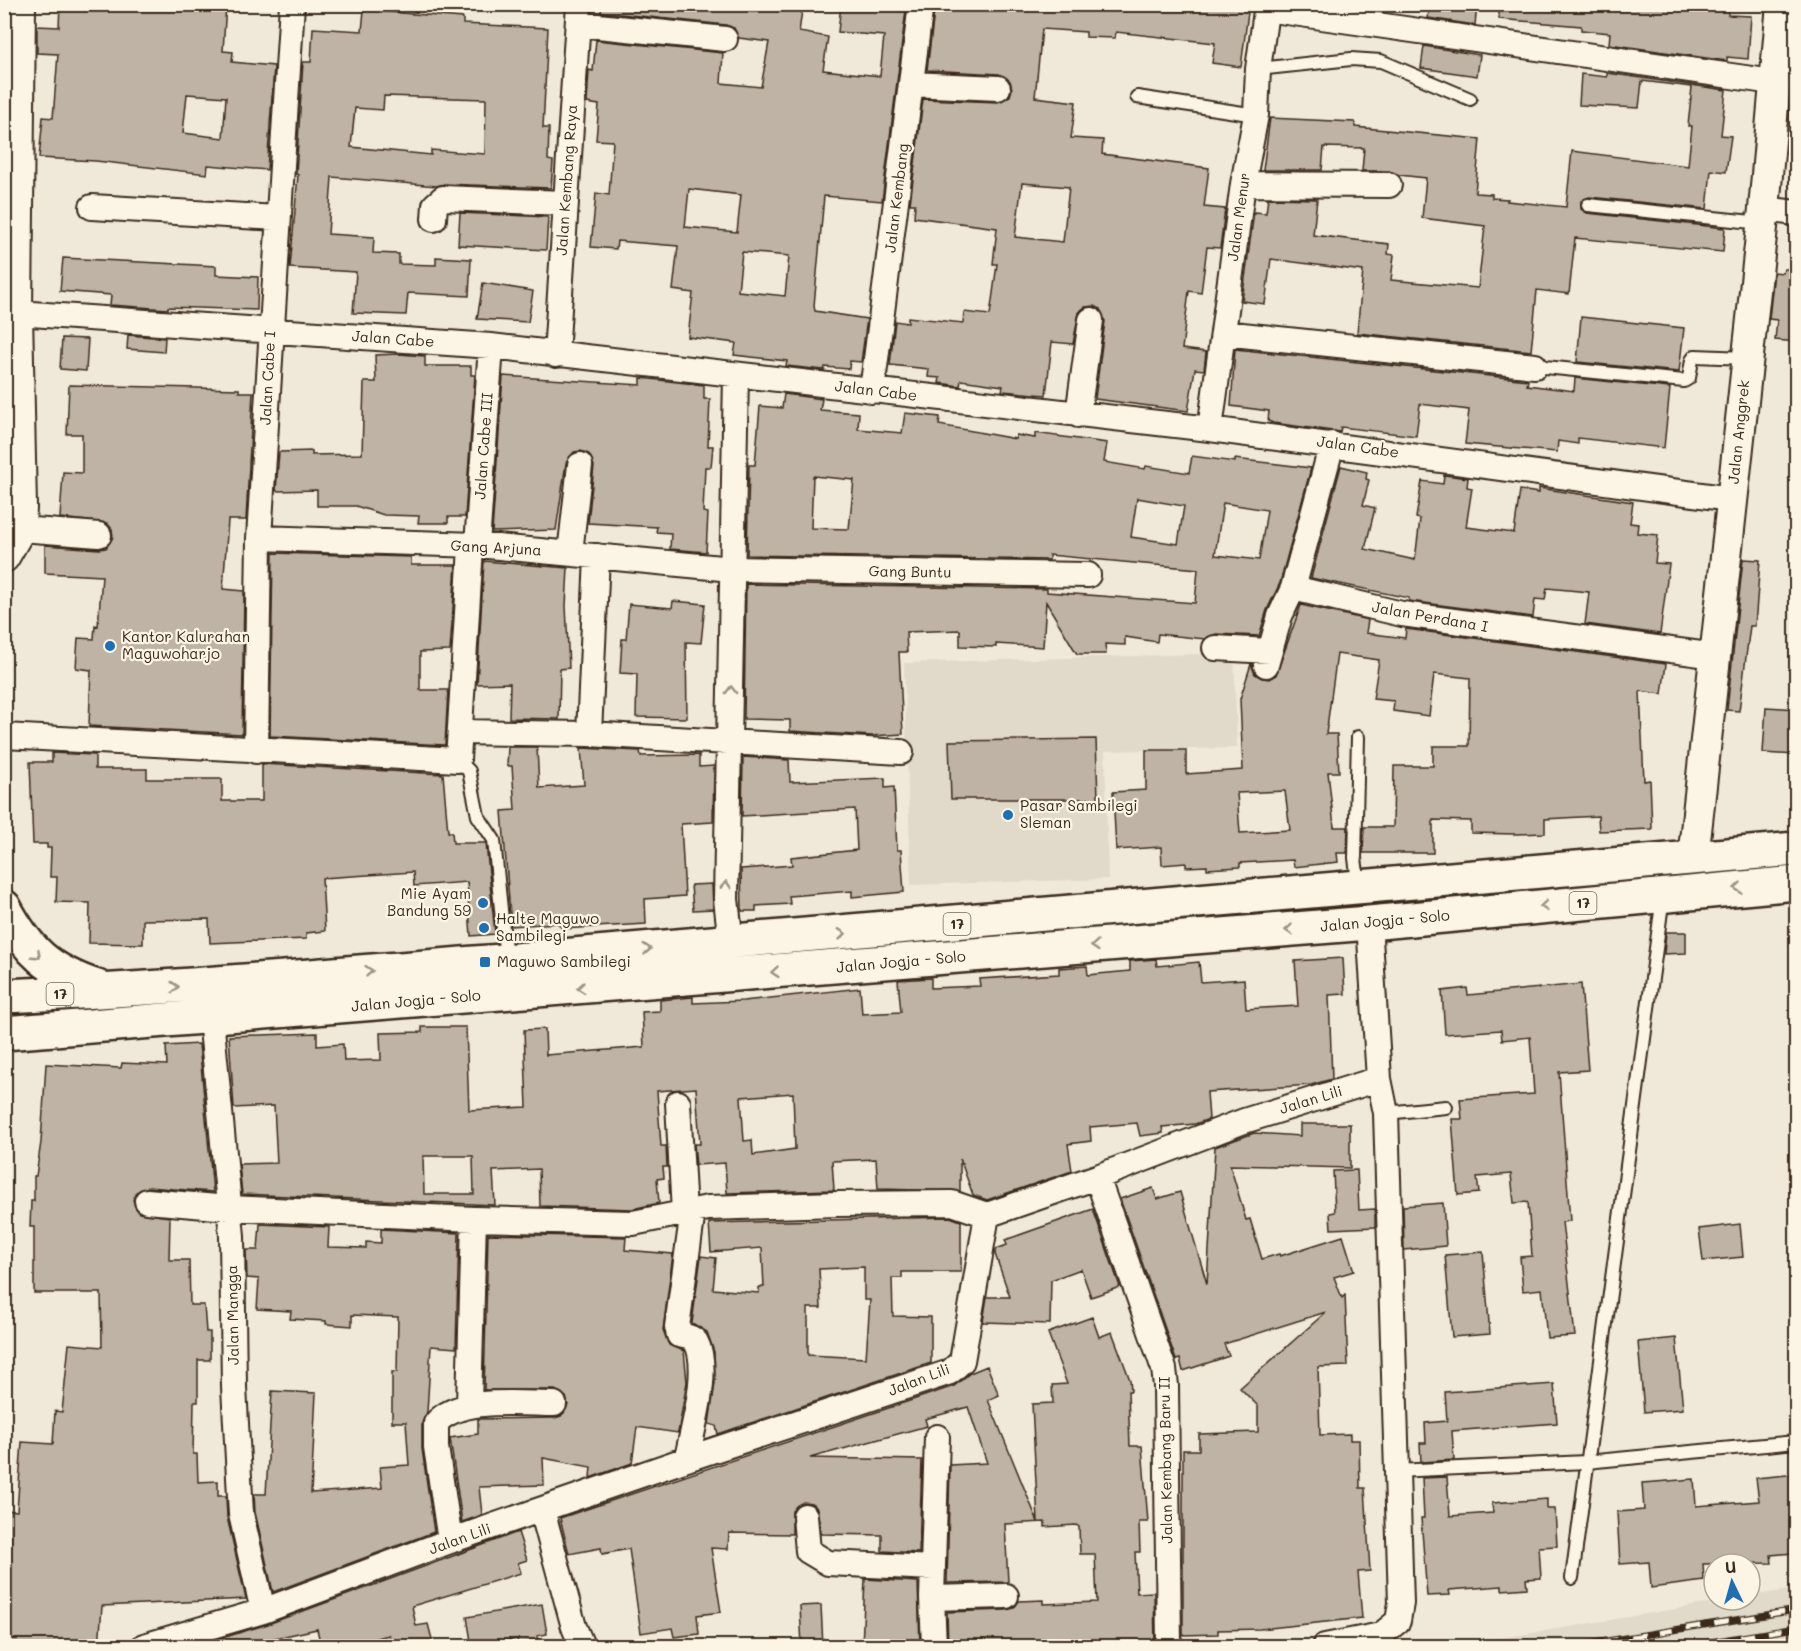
<svg xmlns="http://www.w3.org/2000/svg" width="1801" height="1651" font-family="Mali,sans-serif">
	<rect width="100%" height="100%" fill="#f0e9d9"/>
	<filter id="ink" filterUnits="userSpaceOnUse"><feTurbulence type="fractalNoise" baseFrequency=".0167" numOctaves="2"/><feDisplacementMap in="SourceGraphic" scale="12" xChannelSelector="R" yChannelSelector="G"/><feConvolveMatrix kernelMatrix="1 2 1 2 8 2 1 2 1" color-interpolation-filters="sRGB"/></filter>
	<g filter="url(#ink)">
		<path fill="#e1d9c9" d="M1234,653l3,95 -132,3 3,128 -197,6 -7,-222z
			M1796,1589v49l-51,8h-291l275,-46h21v-4z"/>
		<path fill="#beb3a4" stroke="#3b2a1e" stroke-width="1.5" fill-rule="evenodd" d="M60,4l86,4v-4h80l-3,47 10,1 -1,10 42,4 -7,104 -59,-5 -1,9 -111,-13 -57,-3 4,-41 10,1 5,-64 -21,-1v-27l22,1zM187,94l39,3 -3,41 -40,-5z
			M602,4h201l-4,28 29,5 -5,33 57,6 4,-40 -46,-4 3,-28 65,6 -24,191 -58,-5 -10,110 1,5 52,8 -6,43 -11,-1 -1,8 -24,-2 -1,3 -38,-4 1,-5 -53,-6 2,-12 -48,-6 5,-44 -20,-3 5,-44 -61,-5 -1,8 -25,-2 5,-54 13,2 4,-54 -17,-1 3,-35 -12,-2 2,-33 4,1 3,-31 127,13 -2,30 40,4 8,-45 -30,-4 -5,-10 -8,-3 -125,-13zM689,189l52,6 -4,37 -52,-5zM742,252l47,4 -4,40 -47,-5z
			M935,4h82l29,4v-4h203l-8,63 -29,-4 3,-20 -99,-11 -1,6 -29,-1v-5l-44,-3 -7,68 41,5 -5,36 32,2 -1,14 107,14 -5,39 21,2 -5,39 -13,-1 -6,46 -12,-2 -7,58 24,3 -2,18 -9,-1 -7,42 -93,-12 10,-78 -5,-12 -6,-3 -9,1 -6,5 -6,32 -21,-2 -6,53 -44,-4 1,-5 -42,-6 -1,6 -21,-3 1,-5 -12,-1 1,-8 -39,-4 5,-44 13,2v-6l55,6 1,-11 26,3 7,-51h-4l4,-36 -83,-11 1,-13h-5l13,-105 75,3 12,-6 2,-7 -2,-8 -11,-7 -72,-4zM1022,183l47,4 -6,55 -48,-5z
			M1430,4h47l-2,21 -47,-7z
			M1499,4h229v11l23,1 -3,43 -21,-2v4l-118,-17 1,-11 -29,-3v-4l-82,-7z
			M364,10l99,8v6l85,4 -5,100h6l-1,32 5,1 -2,27 -107,-4 -7,2 -105,-9 -4,57 46,3 -1,16 26,1v10l37,1v-8l35,2 -2,37 -61,-3 -2,22 -53,-2 3,-41 -66,-4 8,-93 -2,-1 7,-112h8l2,-34 49,3zM384,96l102,3 -1,55 -54,-4v5l-80,-8 4,-39 28,2z
			M1424,46l56,9 -3,21 -56,-8z
			M1607,73l119,17 -5,45 10,1 -5,36 -15,-2 -4,39 -118,-12 -8,4v8l6,4 138,15 -2,24 -148,-14 -6,56 -32,-4 -6,61 -174,-18 6,-62 -92,-12 -6,45 -23,-3 12,-89 12,1 2,-15 49,1 -4,36 76,9 -1,10 6,1 -3,25 87,8 7,-62 -63,-8 4,-40 -27,-3 -10,-4h-27l2,-23 -40,-1 -2,23h-59l7,-52 85,4v5l125,12 -5,54 17,1v4l16,1 -1,2 59,6 6,-56 116,15 4,-40h-4l4,-39 -50,-6 -3,27 -60,-3 2,-31 26,3z
			M460,213l88,4 -2,33 -88,-5z
			M63,258l153,8v9l42,2 -1,33 -89,-3v2l-58,-4 1,-10 -51,-4z
			M1784,269h13v73l-22,-2 2,-20 -8,-1 5,-47 9,1z
			M483,283l50,8 -5,31 -51,-3z
			M1581,317l103,11 -5,44 -102,-10z
			M128,335l37,3 -1,14 -37,-3z
			M62,338l26,1 -2,32 -26,-2z
			M1235,349l293,31 -1,5 47,6 1,-13 95,10 -6,60 -86,-10v6l-20,-3 -1,11 -92,-8 4,-34 -49,-6 -4,32 -75,-9 -1,5 -67,-9 -5,-2 1,-10 -38,-5z
			M399,354l26,2v10h46v9h4l-10,142h-17v6h-30l1,-7 -35,-1 -28,-9h-39v-16l-41,1 3,-39 33,-1v4l50,-1 2,-72h12l-1,-27z
			M503,376l138,9v-7l63,7v14h6l-2,47h5l-2,21h-6l-2,45 5,1 -2,39 -36,-3 1,-16 -15,-1 1,-5 -69,-4 6,-57 -5,-12 -8,-3 -7,1 -8,11 -10,67 -64,2z
			M69,385l170,4v3h14l-7,128h-18l-5,69 21,2 -2,143 -153,-8 2,-56 -15,-2 2,-30 16,1 1,-14 3,1 4,-50 -57,-3v-28l54,4 7,-1 7,-11 -1,-8 -5,-6 -47,-5 3,-46 19,1v-39h-15z
			M784,394l38,5 -2,11 39,3 -1,16 44,4 3,-20 35,4 -1,8 77,14v-4l19,3v-5l72,10 -3,19 41,7 1,-3 43,7 3,-17 43,6v-3l76,9 -31,115 -13,27 -8,26 -43,-2 -11,5 -47,-5 -1,8 -32,-5v8l-20,-1 1,10h-29l-31,-52 -3,45 -47,-3v3l-36,-1v-16l-54,2 1,20h-8l4,82 -31,2 -82,-5v-11l-46,-1 2,-135 301,5v3l148,11 3,-34 -149,-14v5l-302,-5 2,-90h6l5,-59 22,2zM813,476l41,4 -5,49 -38,-1zM1137,498l47,8 -6,38 -47,-7zM1223,503l44,7 -8,50 -44,-5z
			M1341,466l26,6 -1,7 3,1 -6,25 12,3 -10,41 50,11 5,-41 -4,-1 6,-37 21,3 1,-9 24,3 -1,9 5,1 -6,39 48,6 6,-43 19,3v-5l94,14 -3,21 8,1 -1,9 21,2 -3,28 14,1 -9,70 -75,-10 4,-32 -42,-4 -2,12 -10,-1 -2,18 -124,-16v-3l-98,-20z
			M273,553l138,4v8h45l-6,86 -30,1v38h28l-3,55 -175,-9z
			M1743,559l17,1 -5,66h-5l-11,85 -12,-1z
			M484,561l84,7 -2,38 3,62 -9,1 -1,50 -50,-1 1,-35 -33,1z
			M673,601l32,3 -4,39 -15,-1 1,76 -51,-1 1,-43 -17,-1 2,-34h4l3,-35 43,4z
			M1301,605l67,15 -2,13 39,5 1,-9 260,35 -4,30 -22,-3 4,90 6,-1 2,49 -53,2 -1,-15 -53,3v14l-30,1 -44,-1v-12l-38,-1v33h-70l1,-26h29l1,-61h39v-20h36l1,-68 -36,-4 -5,42 -36,-5 1,-10 -21,-2 6,-39 -42,-6 -11,80h11l2,38h-11l6,55h14l-1,26h-10l1,9 -44,5 -1,-7 -53,3v4l-33,2v-3l-21,1v-4l-24,2 -1,-18 -45,3 -3,-58 33,-2v-40h40v24l57,-4 -3,-71 11,-35 4,10 7,4 8,1 6,-4zM1285,791l5,39 -50,3 -3,-40z
			M1766,707l31,2v46l-34,-2z
			M1096,739l2,60h-147l-2,-58z
			M508,747h29l2,41 45,-3 -3,-37 59,3 1,5 58,-1v12l15,-1 -1,56 -32,2 4,72 -40,3 1,25 -84,5 -4,-6 -47,3 -9,-115 13,-1 -3,-44h-5z
			M52,753l43,2v14h52v10h75v22h40v-37l181,10 5,58h4l1,11h33l9,91 -24,2 -4,-54 -53,4 -1,-14 -91,6 3,53 -19,2v6l-96,4 -1,-24 -66,1v24l-54,-1 1,-40 -34,-1 1,-25h-7l1,-29h-4v-4h-14l-3,-82h22z
			M743,757l46,3 1,22 95,-4v10l9,-1 3,63h4l3,42 -52,5v-6l-63,5 1,8 -34,2v5h-14l-1,-42 51,-4 -1,-8 66,-7 -2,-41 -113,7z
			M712,884l1,25 -20,1 -2,-25z
			M1666,932h20v21l-22,1z
			M1343,958l2,36 -16,1 3,84 -21,6 -104,7 2,27 -14,5 -33,3 1,6 -23,3 -3,-13 -47,4 1,14 -23,3 4,27 -85,29 -14,-5 -13,-36v32l-82,-2 -2,-30 -44,2 2,29 -107,3 -2,-30 -29,2 -2,-21h6l-4,-56 -39,3 4,55h5l1,21h-4l1,11 -7,1 2,24 -27,6 -92,-3 -1,-37 -46,2 2,34 -253,-11 -3,-30 38,-1 -3,-57 -40,2 -5,-72 88,-3v13l26,-2 1,17 37,-1 -1,-27 42,-1v-5h44l3,83 58,-3 -3,-77 21,-1 1,26 98,-8 -2,-35 18,-1v-11l33,-3v6l50,-2 117,-13 2,26 39,-2 -3,-32 33,-2v10l49,-2 -1,-7 80,-5v-6l28,-2 1,9 42,-4v-10l26,-2 1,7 42,-4 2,20 43,-3 2,30 52,-3 -3,-45zM793,1093l2,56 -42,6 -1,-15 -8,1 -3,-44zM423,1156h50l1,38h-50z
			M1581,984l7,86 -29,2 11,149 -8,1 13,114 -28,2 -5,-49 -19,2 -3,-34 12,-1 -4,-54 -14,1 -3,-29 -34,3 2,16 -21,2 -6,-76h10l-2,-20 74,-5 -4,-57 -28,3 -1,-10 -56,4 -3,-43 25,-3 1,7z
			M199,1044l14,148 -65,-5 -12,5 -3,8 6,13 31,4 -1,43h20l1,45h14l2,27h4v28h-12v42h-4l-1,52h4l1,28 20,-1v15h8l1,21 19,82 -144,7 -3,41h-95v-137l13,1 5,-69 31,2 2,-33 7,1 7,-68 33,3 -1,-54h-67v-66h-4l1,-26h3v-25h2l5,-34 5,-78 75,4 1,-5 45,2 -1,-19z
			M1300,1124h50v44l-120,-3 16,55 4,-1 12,40 17,-5 1,2 63,-20 11,35 -20,6 8,21 3,-3 3,71 -30,1 2,68 30,-1v6h9l1,48h5l5,83 -12,1 4,46 -102,11 -42,1v4l-35,1v-185h16v-16l59,-2v-26l-18,-18 86,-76 -102,32 5,12 -46,15 -3,-12 -4,1 -56,-161 33,-11 4,11 23,-7 27,92 8,-137 39,-14 46,3z
			M1357,1170l2,40 16,-1v18l-44,2 -1,-16 5,-1 -2,-41z
			M1443,1203l3,43 -42,4 -1,-44z
			M1093,1209l27,78 -29,10 -10,-28 -30,11 -1,44 -67,-2 4,-25h23l-15,-43 1,-5 11,-4 -2,-5z
			M950,1217l11,4v51h-59v6h-10l1,38 38,1v46l-213,71 -2,-8 -7,-2 6,-41 -1,-31 -7,-20 -15,-9 9,-67 15,2 -3,31 46,4v-6h5l-2,-39 -51,4 -2,-29zM864,1267v33h6l-4,58 -58,-3v-47h13l-2,-39z
			M260,1224l69,3 -1,20 38,1v-6l15,1v-14l78,4 -3,115 -25,-2 -4,66 -5,11v26l12,83 -161,60 -18,-80 -1,-18h12l6,-103 44,2 -5,100 71,-5 -2,-21 29,-2 -3,-43h-14v-50h5l1,-55 -46,-2v11l-26,-2v-3l-36,-2 1,-8 -34,-2 2,-30 -12,-1 -1,-28h12z
			M1740,1224l3,33 -40,4 -4,-32z
			M488,1234l138,3 -1,13 48,4 -10,76 6,15 15,6 3,31 -9,51 -41,-6 -5,36 -42,15 1,-11 -48,-9 1,27 -65,2 3,28 -20,7 -12,-84 28,-4v-15l76,-1 7,-2 7,-11 -2,-8 -11,-7h-71z
			M1483,1252l7,82 -38,3 -7,-82z
			M1092,1317l7,20 13,-5 18,48 1,11h-3l2,55h12l6,76h-9l1,30h-5l2,41 17,-1 1,55h-54v-4l-56,4h-97l-1,-35 59,-2 8,-2 5,-7 24,-1v4l54,-2 -2,-48h-15l-1,-27 -3,-2 -31,2v-5l-40,2 3,58 -61,1 3,-118 37,-2 -19,-56 -43,12 2,7 -117,32 112,2 -3,93 -37,-2v-16l-61,-1 -4,-26 -5,-5 -9,-1 -11,9v23l-63,-1 -1,16 -17,-1 10,64 -24,3 2,19 -25,3 -2,-9 -31,5 -12,-84 -27,5 -1,-6 -32,6 -9,-36 394,-132 16,-13 17,-7 12,29 -11,5 50,122 -6,-118 21,-1 -1,-18 15,-1 -19,-51z
			M1676,1338l7,71 -39,3 -6,-70z
			M1554,1384l3,39 -105,8 2,29 -33,2 -1,-19h6l-1,-20 22,-2 -2,-29z
			M1797,1474v60h-6l2,19 -22,2 1,8 -69,1 1,17 -53,7 -2,-26 -29,2 -3,-52 27,-2 -2,-27 52,-4 2,27 63,-5 -3,-23z
			M1447,1477l3,39 43,-3 -1,-10 55,-4v10h8l2,37 -18,1 2,31 -15,1 1,9 -25,2v-4l-53,4 1,5 -23,1 -6,-78h3l-2,-40z
			M518,1532l9,28 -9,3 3,10 -109,33 4,20 12,-2 6,23h-42l-3,-12 -48,12h-20l-4,-18 -83,18h-41l75,-23z
			M865,1579l53,3 2,65h-58z
			M542,1604l5,30 -10,2 1,4 -20,4 -1,-5 -45,8 -5,-30z
			M821,1605l2,42h-21l-2,-41z"/>
		<g fill="none" stroke-linecap="round" stroke-linejoin="round">
			<g stroke="#3b2a1e" stroke-width="16">
				<path id="service" d="M1258,69l93,-10 30,2 89,38
					M1774,82l22,2
					M1137,97l119,18
					M1588,205l174,18
					M1535,366l149,15 5,-3 3,-18 3,-4 52,2
					M1358,737l-3,121 4,31
					M458,760l11,11 9,45 16,24 12,119
					M1386,1113l60,-6
					M1396,1471l190,-9 210,-20
					M1572,1578l91,-682"/>
			</g>
			<g stroke="#3b2a1e" stroke-width="28">
				<path id="minor" d="M1266,9l507,73
					M578,24l147,15
					M911,84l87,4
					M1243,184l146,1
					M92,207l186,11
					M1764,209l32,4
					M434,219l1,-14 8,-7 121,5
					M17,313l474,33 719,83 521,70
					M1223,333l312,33
					M556,355l23,-351
					M872,391l49,-387
					M1078,415l13,-95
					M1210,429l33,-245 13,-69 2,-46 9,-65
					M20,529l79,6
					M259,538l218,7 255,24 356,6
					M477,545l14,-199
					M570,553l10,-88
					M1293,588l109,26 314,42
					M1215,648l55,3
					M1266,665l14,-49 13,-28 39,-144
					M460,732l129,2 312,18
					M589,734l8,-178
					M4,736l454,24 13,-213
					M256,751l3,-213 33,-534
					M731,943l-5,-44 10,-524
					M211,1018l21,218 2,151 7,127 22,97
					M678,1103l6,110
					M1097,1177l67,192 2,17 3,260
					M147,1201l82,7 245,11 159,4 75,-15 129,-4 115,-1 35,12
					M469,1405l5,-186
					M687,1459c5,-30 24,-90 9,-117 -4,-5 -11,-6 -17,-7l-2,-8 16,-116
					M542,1510l32,117 8,19
					M805,1516l3,35 20,12 105,5
					M450,1541l-14,-94v-24c23,-27 85,-19 118,-19
					M932,1598l74,-2
					M144,1646l119,-35 187,-70 237,-82 263,-87 12,-11 25,-146 110,-38 147,-56 135,-42 -10,-156
					M934,1646l-2,-48 5,-161
					M1325,1646l56,-11 17,-14 3,-18 -15,-490 -7,-34"/>
			</g>
			<g stroke="#3b2a1e" stroke-width="34">
				<path id="tertiary" d="M4,557l16,-28 1,-21 -4,-195 3,-309
					M1693,859l71,-650 18,-205"/>
			</g>
			<g stroke="#3b2a1e" stroke-width="38">
				<path id="trunk" d="M4,907c24,45 45,64 93,80
					M4,996c175,-8 349,-24 523,-37 424,-33 847,-71 1269,-110
					M4,1033l1365,-110 427,-40"/>
			</g>
			<use href="#service" stroke="#fcf5e5" stroke-width="12"/>
			<use href="#minor" stroke="#fcf5e5" stroke-width="24"/>
			<use href="#tertiary" stroke="#fcf5e5" stroke-width="30"/>
			<use href="#trunk" stroke="#fcf5e5" stroke-width="33"/>
			<g stroke="#3b2a1e" stroke-width="7">
				<path id="rail" d="M1576,1646l220,-36
					M1685,1646l111,-18"/>
			</g>
			<use href="#rail" stroke="#fcf5e5" stroke-width="4.5" stroke-dasharray="14" stroke-linecap="butt"/>
		</g>
		<defs><path id="oneway-chevron" d="M-2-3.5L2.5 0L-2 3.5" fill="none" stroke-width="1.6" stroke-linecap="round" stroke-linejoin="round" transform="scale(1.5)"/></defs>
		<g stroke="#9c9082">
			<use href="#oneway-chevron" transform="translate(731 690) rotate(-90)"/>
			<use href="#oneway-chevron" transform="translate(726 885) rotate(-88)"/>
			<use href="#oneway-chevron" transform="translate(1738 888) rotate(175)"/>
			<use href="#oneway-chevron" transform="translate(1544 906) rotate(175)"/>
			<use href="#oneway-chevron" transform="translate(1289 930) rotate(175)"/>
			<use href="#oneway-chevron" transform="translate(842 934) rotate(-5)"/>
			<use href="#oneway-chevron" transform="translate(1095 946) rotate(175)"/>
			<use href="#oneway-chevron" transform="translate(647 949) rotate(-4)"/>
			<use href="#oneway-chevron" transform="translate(37 955) rotate(43)"/>
			<use href="#oneway-chevron" transform="translate(369 971) rotate(-5)"/>
			<use href="#oneway-chevron" transform="translate(775 972) rotate(175)"/>
			<use href="#oneway-chevron" transform="translate(175 987) rotate(-5)"/>
			<use href="#oneway-chevron" transform="translate(581 988) rotate(175)"/>
		</g>
	</g>
	<g fill="#1f6fb2" stroke="#fcf5e5" stroke-width="2">
		<circle cx="110" cy="646" r="6"/>
		<circle cx="1008" cy="815" r="6"/>
		<circle cx="483" cy="903" r="6"/>
		<circle cx="484" cy="928" r="6"/>
		<rect x="479" y="956" width="12" height="12" rx="3"/>
	</g>
	<g text-anchor="middle" stroke-width="4.5" stroke-linejoin="round" paint-order="stroke">
		<g fill="#fcf5e5" stroke="#75675a" stroke-width="1.5">
			<rect x="1569.5" y="892" width="27" height="22" rx="4.5"/>
			<rect x="943.5" y="913" width="27" height="22" rx="4.5"/>
			<rect x="46.5" y="983" width="27" height="22" rx="4.5"/>
		</g>
		<g font-size="14" font-weight="bold" fill="#3b2a1e">
			<text x="1583" y="908">17</text>
			<text x="957" y="929">17</text>
			<text x="60" y="999">17</text>
		</g>
		<g font-size="15" fill="#3b2a1e" stroke="#fcf5e5">
			<text transform="translate(567 180) rotate(-86)" y="5">Jalan Kembang Raya</text>
			<text transform="translate(897 198) rotate(-83)" y="5">Jalan Kembang</text>
			<text transform="translate(1239 217) rotate(-82)" y="5">Jalan Menur</text>
			<text transform="translate(393 339) rotate(4)" y="5">Jalan Cabe</text>
			<text transform="translate(268 378) rotate(-87)" y="5">Jalan Cabe I</text>
			<text transform="translate(876 391) rotate(7)" y="5">Jalan Cabe</text>
			<text transform="translate(1739 432) rotate(-84)" y="5">Jalan Anggrek</text>
			<text transform="translate(484 446) rotate(-86)" y="5">Jalan Cabe III</text>
			<text transform="translate(1358 447) rotate(8)" y="5">Jalan Cabe</text>
			<text transform="translate(496 548) rotate(3)" y="5">Gang Arjuna</text>
			<text transform="translate(910 572) rotate(1)" y="5">Gang Buntu</text>
			<text transform="translate(1430 617) rotate(10)" y="5">Jalan Perdana I</text>
			<text transform="translate(1385 921) rotate(-5)" y="5">Jalan Jogja - Solo</text>
			<text transform="translate(901 962) rotate(-5)" y="5">Jalan Jogja - Solo</text>
			<text transform="translate(416 1001) rotate(-5)" y="5">Jalan Jogja - Solo</text>
			<text transform="translate(1311 1100) rotate(-17)" y="5">Jalan Lili</text>
			<text transform="translate(233 1315) rotate(-91)" y="5">Jalan Mangga</text>
			<text transform="translate(919 1380) rotate(-21)" y="5">Jalan Lili</text>
			<text transform="translate(1166 1460) rotate(-91)" y="5">Jalan Kembang Baru II</text>
			<text transform="translate(460 1539) rotate(-20)" y="5">Jalan Lili</text>
		</g>
		<g font-size="15" fill="#3b2a1e" stroke="#fcf5e5" text-anchor="start">
			<text x="122" y="642">Kantor Kalurahan<tspan x="122" dy="17">Maguwoharjo</tspan></text>
			<text x="1020" y="811">Pasar Sambilegi<tspan x="1020" dy="17">Sleman</tspan></text>
			<text x="471" y="899" text-anchor="end">Mie Ayam<tspan x="471" dy="17">Bandung 59</tspan></text>
			<text x="496" y="924">Halte Maguwo<tspan x="496" dy="17">Sambilegi</tspan></text>
			<text x="497" y="967">Maguwo Sambilegi</text>
		</g>
	</g>
	<rect width="1801" height="1651" fill="none" stroke="#fcf5e5" stroke-width="24"/>
	<rect x="12" y="12" width="1777" height="1627" fill="none" stroke="#3b2a1e" stroke-width="2" filter="url(#ink)"/>
	<g transform="translate(1732 1582) rotate(355)"><circle r="28" fill="#fcf5e5" stroke="#afa495" stroke-width="1.5"/>
	<path d="M0-4.5L10 22L0 15L-10 22Z" fill="#1f6fb2"/>
	<text y="-9" font-size="16" font-weight="bold" text-anchor="middle" fill="#3b2a1e">U</text>
	</g>
</svg>
